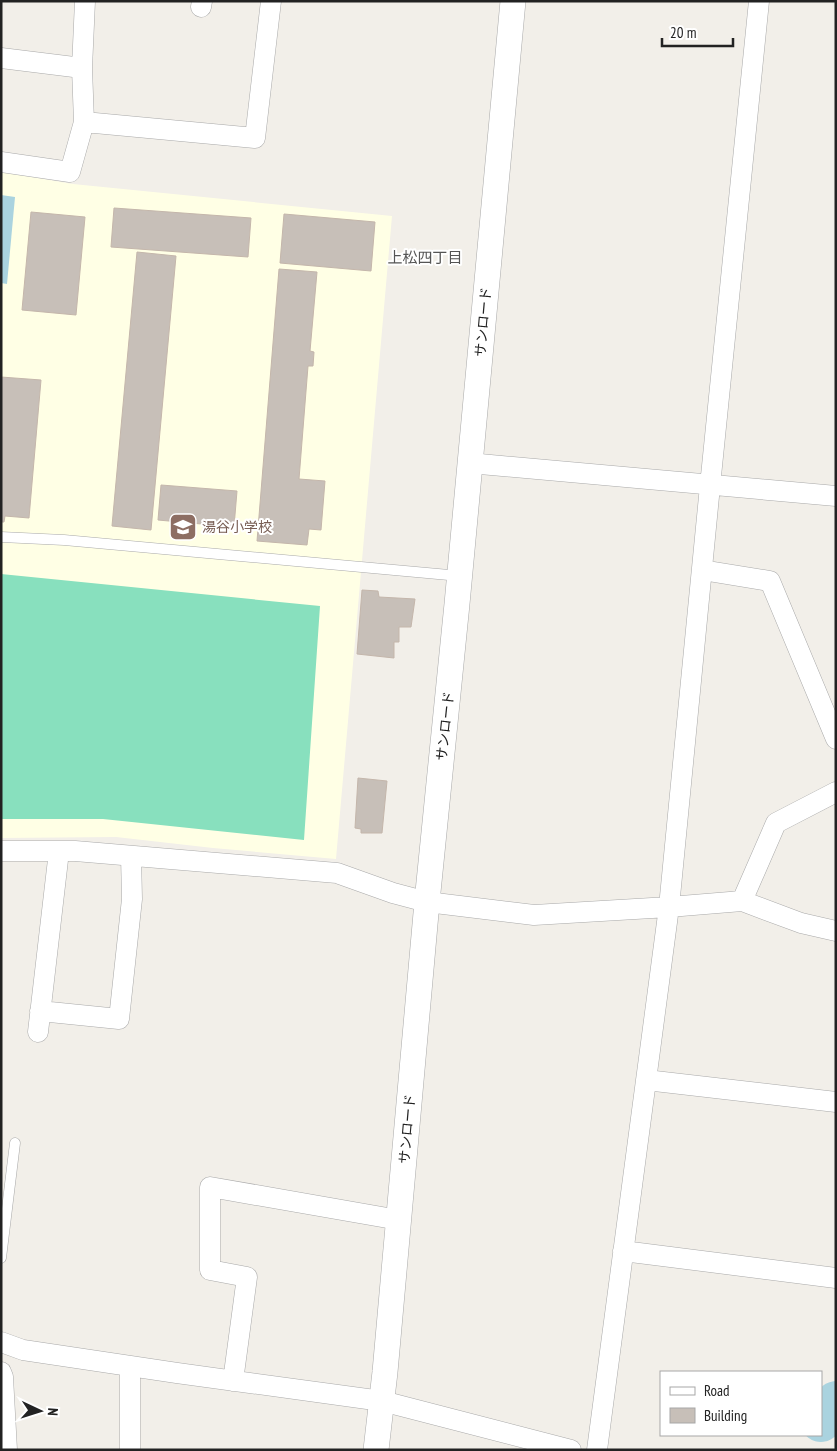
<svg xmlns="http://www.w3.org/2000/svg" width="837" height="1451" font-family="'PT Sans Narrow','Noto Sans JP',sans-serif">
	<rect width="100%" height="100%" fill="#f2efe9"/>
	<path fill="#ffffe5" d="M1,172l72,12 319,32 -56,643 -123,-11 -97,-11 -115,1z"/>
	<path fill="#88e0be" d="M1,574l319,32 -16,234 -201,-21h-102z"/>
	<path fill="#aad3df" d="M1,195l14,2 -8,87 -6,-1z"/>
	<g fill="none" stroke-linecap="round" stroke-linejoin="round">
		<path stroke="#aad3df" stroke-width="42" d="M821,1421l15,-19"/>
	</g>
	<path fill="#c7bfb8" stroke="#c4b6ab" d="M114,208l137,10 -3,39 -137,-10z
		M31,212l54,5 -9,98 -54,-5z
		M284,214l91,8 -4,49 -91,-8z
		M137,252l39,4 -25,274 -39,-4z
		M279,269l38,3 -7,79 4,1 -1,14h-5l-9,113 26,2 -4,49 -12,-1 -2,16 -50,-4z
		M1,377l40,3 -12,138 -24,-2 -1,6h-3z
		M161,485l76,6 -3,36 -76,-7z
		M362,590l16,1 1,6 36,2 -4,28h-12v15h-5v16l-37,-4z
		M358,778l29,3 -5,52h-21v-4l-6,-1z"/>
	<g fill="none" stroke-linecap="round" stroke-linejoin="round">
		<g stroke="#a9a9a9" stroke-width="11">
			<path id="service" d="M1,537l63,3 396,36
				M1,1258l14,-115"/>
		</g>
		<g stroke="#a9a9a9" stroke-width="21">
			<path id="minor" d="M201,7l1,-6
				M1,58l81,10
				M84,122l171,16 16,-137
				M1,162l69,10 14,-50 -2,-54 3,-67
				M469,463l367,33
				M702,570l68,11 66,158
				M1,851h74l262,22 56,20 34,9 107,13 135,-8 73,-6 34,-78 60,-31
				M742,901l59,22 35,8
				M40,1011l79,8 13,-120 -1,-43
				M38,1032l21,-181
				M646,1080l190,22
				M623,1251l213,27
				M1,1342l22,8 154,23 205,28 189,49
				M130,1366v84
				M1,1372l2,5 4,73
				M233,1381l14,-104 -37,-7v-83l189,33
				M597,1450l72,-543 41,-421 49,-485"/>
		</g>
		<g stroke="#a9a9a9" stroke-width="26">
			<path id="tertiary" d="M376,1450l9,-78 42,-470 30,-298 56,-603"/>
		</g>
		<use href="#service" stroke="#fff" stroke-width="10"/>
		<use href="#minor" stroke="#fff" stroke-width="20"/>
		<use href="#tertiary" stroke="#fff" stroke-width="25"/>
	</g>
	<defs>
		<g id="school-square" transform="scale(1.4375)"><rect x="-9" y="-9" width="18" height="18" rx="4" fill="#8d6e63" stroke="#fff"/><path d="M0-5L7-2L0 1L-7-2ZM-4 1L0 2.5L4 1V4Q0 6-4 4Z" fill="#fff"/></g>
	</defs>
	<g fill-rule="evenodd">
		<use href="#school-square" x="183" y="527"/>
	</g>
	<g text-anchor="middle" stroke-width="4" stroke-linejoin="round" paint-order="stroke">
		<g font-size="14" fill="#222" stroke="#fff">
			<text transform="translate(483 322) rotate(-85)" y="5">サンロード</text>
			<text transform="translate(445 726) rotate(-84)" y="5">サンロード</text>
			<text transform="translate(407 1129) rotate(-85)" y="5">サンロード</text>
		</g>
		<g font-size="14" fill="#785e54" stroke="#fff" text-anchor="start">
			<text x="202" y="532">湯谷小学校</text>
		</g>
		<g font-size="15" fill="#555" stroke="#fff">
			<text x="425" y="263">上松四丁目</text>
		</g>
	</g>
	<rect width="837" height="1451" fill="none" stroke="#222222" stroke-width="5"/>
	<rect x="660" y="1371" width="162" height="65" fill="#ffffff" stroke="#a7a7a7"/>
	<rect x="670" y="1387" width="25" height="8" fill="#ffffff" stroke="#a7a7a7"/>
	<text x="704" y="1396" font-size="15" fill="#222222">Road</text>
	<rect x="670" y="1408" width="25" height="15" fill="#c7bfb8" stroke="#a7a7a7"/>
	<text x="704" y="1421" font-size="15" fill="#222222">Building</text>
	<g transform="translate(40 1411) rotate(94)" stroke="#ffffff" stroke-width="4" paint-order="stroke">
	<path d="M0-4L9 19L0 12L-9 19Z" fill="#222222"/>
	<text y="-8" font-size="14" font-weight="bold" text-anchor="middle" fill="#222222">N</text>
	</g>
	<path d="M662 38v8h71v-8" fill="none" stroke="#222222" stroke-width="2.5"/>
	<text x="670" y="38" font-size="15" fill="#222222" stroke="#ffffff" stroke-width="4" paint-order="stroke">20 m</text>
</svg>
